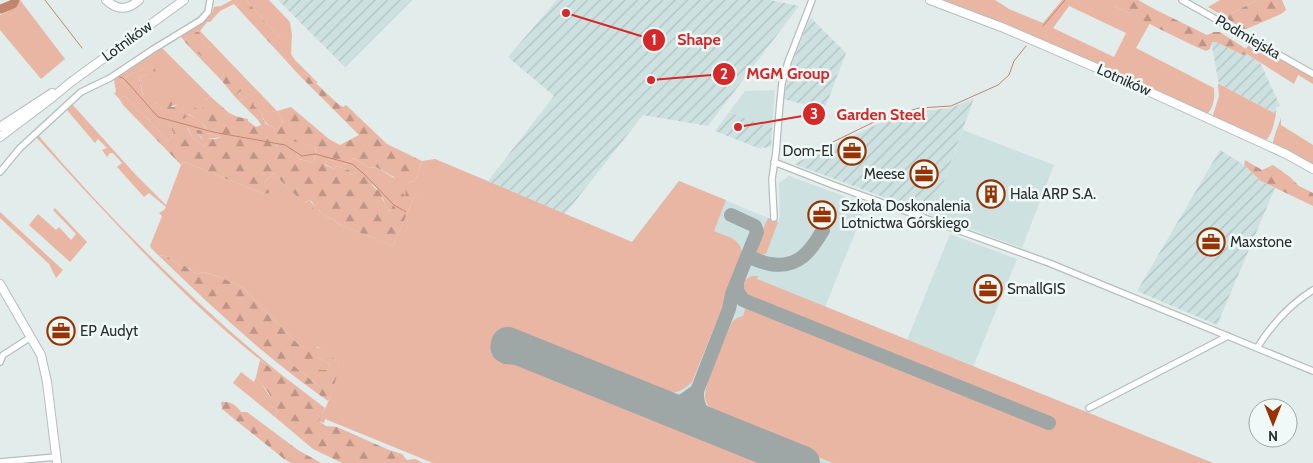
<svg xmlns="http://www.w3.org/2000/svg" width="1313" height="463" font-family="Cabin,sans-serif">
	<defs>
		<pattern id="industrial-furrows" width="10" height="10" patternUnits="userSpaceOnUse" patternTransform="scale(1.25)"><rect width="10" height="10" fill="#cee1e1"/><path d="M-1 1l2-2M0 10L10 0M9 11l2-2" fill="none" stroke="#b1c1c1"/></pattern>
		<pattern id="forest-firs" width="22" height="20" patternUnits="userSpaceOnUse" patternTransform="scale(1.25)"><rect width="22" height="20" fill="#e9b6a4"/><path d="M5 1l3.5 6h-7zM16 11l3.5 6h-7z" fill="#bd9486"/></pattern>
	</defs>
	<rect width="100%" height="100%" fill="#e1eceb"/>
	<path fill="#cee1e1" d="M775,90l-3,38 -43,-16 16,-21z
		M963,130l91,35 -32,83 -90,-33z
		M435,159l197,83 47,-61 99,41 2,-7 -1,-32 10,-7 71,26 6,4 -41,101 82,33 43,-106 67,25 -44,108 240,96h-780l-75,-128 -172,-172 207,83z"/>
	<path fill="url(#industrial-furrows)" d="M278,0h134l-67,67z
		M557,0h212l30,6 -91,120 -65,-11 -78,99 -77,-33 66,-85 -46,-39z
		M810,17l36,36 -22,57 -40,-11 3,-21 6,-17z
		M1211,42h5l27,13 4,-1 13,8 20,44 -4,1v7l-57,-30z
		M974,98l-42,117 -138,-51 96,-46 23,-7v1l38,-4z
		M729,112l43,16 -1,18 -7,2 -2,-1 -1,2 -46,-18z
		M1220,150l24,15 17,16 14,7 -58,137 -80,-34z"/>
	<path fill="#e9b6a4" fill-rule="evenodd" d="M18,0h2l45,59 -24,20 -41,-49v-15l15,-7z
		M232,0h5l-3,4 -14,7 -10,11h-3l-7,9 77,80 6,10 -5,9c-9,-4 -15,-7 -16,-17l-17,-14 -7,1 -3,-3 5,-4 -8,-15 -8,-6 -2,9 -27,-28 4,1 3,3 3,-1 6,-8 -2,-2 -4,2 -2,-2 2,-3 -3,-4 -14,-2 -3,5 -5,-7 30,-22h2l2,-6 7,-1z
		M246,0h23l21,22 2,13 -1,19 4,6 23,23h-2l-11,-10 -5,3 -22,-24 5,-2 -3,-12z
		M938,0h57l14,9 34,14 19,-23h53l-1,2 2,5 34,16 -14,25 78,40c1,9 0,19 -7,26zM1069,6l57,27 -12,24 -61,-29z
		M1220,0h37l-32,17 -17,-10z
		M1251,41l62,35v8l-15,-9 -4,9 -47,-30 -1,-5z
		M161,47l50,50 -7,3v14l-21,-8 -6,-2c-9,6 -20,0 -28,-5l-2,3c5,5 14,10 22,8 14,3 28,5 37,18l-1,3 -9,1 6,7 5,-5 3,-1 11,4 -14,2v3l-3,5 -12,-10 -4,-9 -16,-4 2,8 -6,10 -20,-23 -10,-8 -12,-14 -3,-1 -3,4 -6,-7 2,-1 -2,-13zM145,66l2,8 -8,4 4,17 -4,2 -19,-16 15,-9h4z
		M1218,84h1l57,30c-2,10 -4,21 -11,27l-51,-23 -1,-3 6,-19z
		M72,104l63,70 31,31 15,-40 3,-3 80,32v-11l10,-10 9,10 22,20 4,-3 9,10 9,7 8,3 1,3 57,23 24,-55 -22,11 -6,10c-4,-6 -5,-12 -8,-18 -5,-9 -17,-16 -25,-22l-4,3 -3,-2v-3l-13,-4 -2,3 -9,-5 1,-5 21,5 6,-6 17,10 6,-1 18,11 14,5 7,-2 7,-20 13,-2 197,83 47,-61 47,19 -12,31c16,7 29,7 28,28l-50,123c-13,11 -16,12 -34,10l-157,-63 -10,25 20,8 22,3 241,98h-341l-108,-44 -1,4 -5,-2 11,-23 9,-35 -21,-16 -14,1 -7,-5 -55,-56 -20,-9 -18,-6 -7,2 -5,-3 -3,-3h-7c-7,-7 -14,-13 -24,-13l-7,-7 -1,-2 12,-30 -3,-3 5,-3 2,-3 -17,-14 -5,4 -27,-30 5,-4 -9,-10h-3l-3,4 -5,-7 5,-2 -9,-9 -3,4 -29,-34z
		M1281,118v7l32,20v21l-40,-21c-1,-4 6,-22 8,-27z
		M307,134h3l-4,10 10,1 -2,18 -15,-4 -2,-4 1,-3 -11,7 -10,-11 -2,-8h4l5,5z
		M38,135c73,86 153,165 240,237h-2c-49,-37 -93,-79 -136,-123 -35,-37 -70,-74 -104,-112z
		M55,208l32,34 -17,20 -41,-37 9,-11 18,16 3,-3 12,13 5,-6 -23,-24z
		M0,212l63,58 -7,8 -7,-14 -49,-46z
		M768,218l10,4 -12,32 -6,1 -7,-3z
		M752,276h6l-1,3 456,184h-380l-114,-46c-6,-5 -13,-12 -14,-20 -1,-12 21,-61 27,-75l5,-4 6,-2 3,-10 302,121 3,-7 -304,-123c-9,-10 -6,-16 5,-21z
		M317,357l12,7 2,6h-14l7,16 -4,1 -32,-26 3,-3z
		M241,372l13,10 2,-5c4,4 7,9 10,14 3,5 6,5 7,11l-5,4 10,3 -3,8 -42,-34z"/>
	<path fill="url(#forest-firs)" fill-rule="evenodd" d="M237,0h9l34,38 3,6v6l-5,2 -44,-48z
		M1115,0h23l18,10 51,25 7,-3h6l26,17 1,5 -4,1 -27,-13h-4l-2,7 -4,2c-31,-13 -60,-30 -90,-44l-3,-5z
		M1257,0h25l4,10 -5,4 -37,16 -19,-13z
		M191,32h8l7,11 -3,4h2l3,-1 3,2 1,4 -1,4 -9,1 -3,-3 -4,-1 -10,-11z
		M152,60l4,12 -9,2 -8,4 4,18 -4,1 -19,-16 15,-9h4l6,-6 1,-5z
		M226,70l4,2 2,6h6l5,11 -8,8 -13,-16 2,-9z
		M305,73l32,30 6,4 3,-2 41,39 35,17 -7,20 -7,2 -5,5 -7,-5 -2,-6 -18,-10 -6,1 -17,-10 -6,6 -21,-5 -1,6 9,4 2,-3 13,4v3l2,2 10,-5c7,4 10,7 11,15l5,5 4,-1 3,3 -2,6 7,14 6,-10 1,-8 7,-1 2,4 1,-8 6,-1 5,3 -24,55 -57,-23 -1,-3 -8,-3 -9,-7 -2,1 -4,-1v-2l3,-1 -3,-5 -3,-2 -5,3 -21,-20 -9,-10 -10,10 7,8 -4,3 -2,-2 -1,2 -80,-32 -3,3 -58,-60 -3,-5 3,-4 3,1 12,14 10,8 20,23 6,-10 -2,-1v-7l-2,-2v-4l15,5 7,14 12,10 3,-5v-3h9l5,-2 -11,-4 -3,1 -2,4 -2,1 -7,-7 1,-2 8,1 1,-3 -2,-3 -15,-11 -5,5 -9,-4 -6,-5 -3,1 -3,5h-2l-11,-6 2,-3 -6,-6 3,-2h4l4,5 6,-6h8l2,4 -2,5h3l5,-5 4,3c8,-1 15,4 20,8l-1,-6 2,-7 7,-3 18,16 9,4 10,2v2l8,6 5,-2 -3,-5 -20,-20 7,-1 8,3 1,4 8,7 1,6 3,5 12,6 5,-9 -6,-10 14,-4 38,32 11,6 19,-10 -59,-59zM307,134h2l-3,5v5l10,2 -2,17 -15,-4 -2,-4 2,-6 -7,-1 -1,4 1,4 -5,2 -10,-10 -2,-8h4l4,6 10,-5 7,2z
		M1245,160l17,10 11,-5 17,12 9,9 14,7v13l-52,-25 -17,-16z
		M158,255c10,0 17,6 24,13l1,-3 14,9 7,-2 18,6 20,9 55,56 7,5c14,-6 24,6 35,15l-1,9 -8,26 -2,3c-62,-43 -116,-94 -170,-146zM317,357l12,7 2,6h-14v8l7,7 -4,2 -32,-26c8,-6 15,-1 22,4l6,-2z
		M260,360l16,12h2l47,36 -6,13 7,5 11,1 52,23 13,4 5,6 8,-1 8,4h-81l-29,-14 -38,-32 3,-8 -10,-3 -4,-4 2,-3 7,2c-2,-6 -13,-19 -17,-24z
		M222,402c8,-1 15,4 19,10h6l51,38 23,13h-30l-7,-4 -62,-50v-2l-1,-4z"/>
	<g fill="none" stroke-linecap="round" stroke-linejoin="round">
		<path stroke="#c4856e" stroke-width="1" d="M45,0l37,48
			M1043,26l22,-26
			M117,76l6,2 5,5 30,34 55,15 72,13 17,11 13,-2 37,10 11,9 31,32 12,7
			M800,158l78,-38 41,-12 32,-2 47,-21 11,-10 5,-14 12,-15"/>
		<path stroke="#c4856e" stroke-width="9" d="M0,9h1l12,-5 2,-4"/>
		<path stroke="#9ea6a6" stroke-width="14" d="M747,256c8,3 16,7 23,8 28,5 41,-13 53,-34
			M737,283v8l6,9 306,123
			M532,353c-8,-7 -17,-18 -28,-18 -8,8 -10,17 1,22l49,5
			M653,402l16,1 12,-1 16,-11
			M717,428c-12,-12 -21,-19 -20,-37l32,-82 3,-15 25,-62 -2,-6 -24,-11"/>
		<path stroke="#9ea6a6" stroke-width="34" d="M508,344l295,119"/>
		<g stroke="#b4bebd" stroke-width="8">
			<path id="street" d="M1182,0l131,74
				M774,162l59,23 216,78 264,108
				M0,172l20,-24 61,-56 29,-14 42,-28 49,-30 7,-8 2,-11
				M774,218l-2,-39 4,-27 4,-50 2,-19 6,-21 24,-62
				M1257,348c15,-24 32,-43 56,-58
				M0,362l3,-7 28,-18
				M1089,408l139,-72
				M0,462l56,-5"/>
		</g>
		<g stroke="#b4bebd" stroke-width="10">
			<path id="secondary" d="M106,0c12,11 22,10 33,0
				M930,0l74,28 102,44 180,82 27,15
				M0,127l52,-34
				M0,137l53,-40 18,-15 113,-82
				M0,284l41,71 6,27 10,81"/>
		</g>
		<use href="#street" stroke="#fff" stroke-width="5.5"/>
		<use href="#secondary" stroke="#fff" stroke-width="8"/>
	</g>
	<defs>
		<g id="office-ring" transform="scale(1.4375)"><circle r="9.5" fill="#eff9f8" stroke="#973301" stroke-width="1.5"/><path d="M-6-3h4V-5.5h4V-3h4V5H-6ZM-1-4.5V-3h2v-1.5ZM-6 0V1H6V0Z" fill="#973301"/></g>
		<g id="building-ring" transform="scale(1.4375)"><circle r="9.5" fill="#eff9f8" stroke="#973301" stroke-width="1.5"/><path d="M-4-6H4V6H1V3H-1V6H-4ZM-2.5-4.3h1.7v1.8h-1.7ZM.8-4.3h1.7v1.8H.8ZM-2.5-1h1.7V.8h-1.7ZM.8-1h1.7V.8H.8Z" fill="#973301"/></g>
	</defs>
	<g fill-rule="evenodd">
		<use href="#office-ring" x="852" y="151"/>
		<use href="#office-ring" x="924" y="174"/>
		<use href="#building-ring" x="991" y="194"/>
		<use href="#office-ring" x="822" y="215"/>
		<use href="#office-ring" x="1211" y="242"/>
		<use href="#office-ring" x="988" y="289"/>
		<use href="#office-ring" x="61" y="331"/>
	</g>
	<g text-anchor="middle" stroke-width="5" stroke-linejoin="round" paint-order="stroke">
		<g font-size="15" fill="#2a2e2e" stroke="#eff9f8">
			<text transform="translate(1248 37) rotate(30)" y="5">Podmiejska</text>
			<text transform="translate(127 41) rotate(-36)" y="5">Lotników</text>
			<text transform="translate(1124 80) rotate(24)" y="5">Lotników</text>
		</g>
		<g font-size="15" fill="#2a2e2e" stroke="#eff9f8" text-anchor="start">
			<text x="833" y="156" text-anchor="end">Dom-El</text>
			<text x="905" y="179" text-anchor="end">Meese</text>
			<text x="1010" y="199">Hala ARP S.A.</text>
			<text x="841" y="211">Szkoła Doskonalenia<tspan x="841" dy="17">Lotnictwa Górskiego</tspan></text>
			<text x="1230" y="247">Maxstone</text>
			<text x="1007" y="294">SmallGIS</text>
			<text x="80" y="336">EP Audyt</text>
		</g>
	</g>
	<path fill="none" stroke="#d62828" stroke-width="2" d="M566 13L654 40M651 80L724 74M738 127L814 114"/>
	<g fill="#d62828" stroke="#eff9f8" stroke-width="2">
		<circle cx="566" cy="13" r="5"/>
		<circle cx="651" cy="80" r="5"/>
		<circle cx="738" cy="127" r="5"/>
		<circle cx="654" cy="40" r="12"/>
		<circle cx="724" cy="74" r="12"/>
		<circle cx="814" cy="114" r="12"/>
	</g>
	<g font-size="15" text-anchor="middle" font-weight="bold" fill="#fff">
		<text x="654" y="45">1</text>
		<text x="724" y="79">2</text>
		<text x="814" y="119">3</text>
	</g>
	<g font-size="16" text-anchor="middle" font-weight="bold" fill="#d62828" stroke="#eff9f8" stroke-width="5" stroke-linejoin="round" paint-order="stroke">
		<text x="699" y="45">Shape</text>
		<text x="788" y="79">MGM Group</text>
		<text x="881" y="120">Garden Steel</text>
	</g>
	<g transform="translate(1273 423) rotate(180)"><circle r="24" fill="#eff9f8" stroke="#a0a8a7"/>
	<path d="M0-4L9 19L0 12L-9 19Z" fill="#973301"/>
	<text y="-8" font-size="14" font-weight="bold" text-anchor="middle" fill="#2a2e2e">N</text>
	</g>
</svg>
